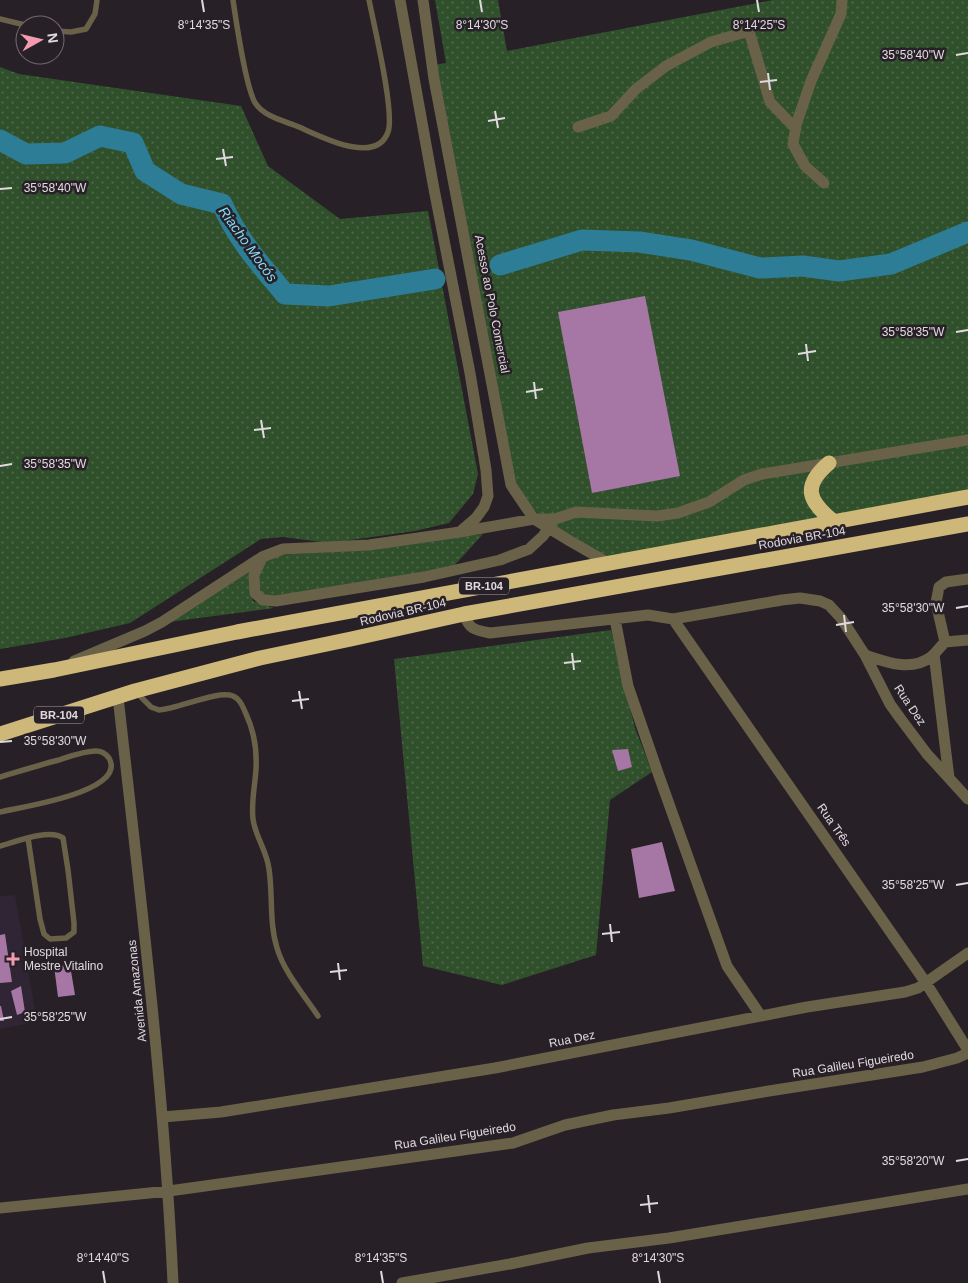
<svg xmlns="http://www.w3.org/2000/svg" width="968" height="1283" font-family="Arial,sans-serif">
	<defs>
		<pattern id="grass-dots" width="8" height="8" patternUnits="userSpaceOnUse" patternTransform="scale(1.25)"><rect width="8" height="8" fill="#30502c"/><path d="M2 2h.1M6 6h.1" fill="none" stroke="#4e694a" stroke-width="1.8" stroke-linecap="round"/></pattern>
	</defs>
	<rect width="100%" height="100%" fill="#272027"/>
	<path fill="#302534" d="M15,895l22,127 -37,7v-133z"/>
	<path fill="url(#grass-dots)" d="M435,0h63l9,51 266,-51h195v494l-357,64 -63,-32 -35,-42 -80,-419 13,-2z
		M0,67l19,7 222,32 27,60 72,53 88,-8 50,263 -5,20 -24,29 -34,8 -86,12 -46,-6 -22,2 -131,84 -65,15 -65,11z
		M483,534l-30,33 -182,31 -10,-5 -4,-19 7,-12 14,-7 65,-4z
		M249,569v15l4,17 21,7 -105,14z
		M611,630l24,98 17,44 -42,28 -14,155 -94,30 -79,-19 -29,-307z"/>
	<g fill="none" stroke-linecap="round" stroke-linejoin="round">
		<path stroke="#2c7d95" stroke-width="21" d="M0,140l26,14 39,-1 35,-17 33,7 12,28 36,23 41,10c16,36 38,60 63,90l44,2 106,-17
			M500,265l82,-25 57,2 52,8 69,18 43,-2 36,5 52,-7 77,-32"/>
	</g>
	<path fill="#a677a4" d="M645,296l35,180 -88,17 -34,-181z
		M628,749l4,18 -14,4 -6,-21z
		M662,842l13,49 -36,7 -8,-49z
		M5,934l7,48 -12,1v-48z
		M70,965l5,30 -17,2 -4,-31z
		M21,986l4,26 -8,3 -6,-24z
		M0,1006h1l3,15h-4z"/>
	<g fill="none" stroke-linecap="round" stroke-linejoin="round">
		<path stroke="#696148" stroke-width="5.5" d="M233,0c3,20 13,91 23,104 9,13 29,17 43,23 21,9 77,39 89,5 7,-19 -14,-107 -19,-132
			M0,19l25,6
			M55,31l16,1 15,-3 9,-15 2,-14
			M136,692l15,15 8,3c19,-1 58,-20 74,-14 7,3 10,11 13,18 8,17 11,37 10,55 -1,17 -5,33 -3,50 2,17 14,32 16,50 4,26 0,53 8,79 7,24 27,47 41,68
			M0,777c20,-6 39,-12 59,-17 12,-4 25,-9 37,-9 5,0 10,3 13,7 19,34 -89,49 -109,54
			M0,846c15,-4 50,-18 63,-8l5,32 6,53v9l-8,6 -16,1 -6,-5 -4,-15 -12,-81"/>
		<path stroke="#696148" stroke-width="11" d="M400,0l34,189 36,184 16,97 2,26 -4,11 -8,11 -14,12
			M423,0l11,79 77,406 23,34 36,22 40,23
			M578,127l33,-11 25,-27 30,-23 45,-24 38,-11 21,71 26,27
			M824,183l-19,-17 -12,-22 3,-19 15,-44 30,-67 1,-14
			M262,558l-8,17 1,18 8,7 13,1 148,-24 76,-17 29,-11 14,-13 10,-14
			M464,614c5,15 10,16 26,19l158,-18 25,4 109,-19 18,-2 20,3 9,4 12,13 24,37 25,49 10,14 27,36 41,45
			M615,619l13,67 31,90 68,190 34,50
			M673,619l253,364 42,67
			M945,642l-9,-39 3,-16 7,-5 22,-3
			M934,654l15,124
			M865,655c21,7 46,17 66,2 5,-4 9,-10 14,-15l23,-2
			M74,661l71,-30 17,-9 100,-65 21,-8 86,-4 91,-13 74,-13h21l21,-7 81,4 21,-3 31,-11 35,-22 18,-6 206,-34
			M118,697c22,195 46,390 55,586
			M163,1117l58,-5 274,-44 312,-61 98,-15 13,-4 50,-35
			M0,1208l169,-17 344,-48 52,-18 48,-10 56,-7 100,-17 154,-24 34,-9 11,-5
			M402,1283l108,-19 78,-16 81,-10 299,-49"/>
		<path stroke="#cdb779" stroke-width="15" d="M829,463c-27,23 -21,38 4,58
			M0,679l54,-9 183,-38 731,-135
			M0,734l135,-43 125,-33 91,-19 113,-25 504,-90"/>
	</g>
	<path fill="none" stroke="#e0dadf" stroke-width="2" d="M202,0l2,12M480,0l2,12M757,0l2,12M956,55l12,-2M768,73l2,17M760,82l17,-2M495,111l3,17M488,121l17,-3M223,149l3,17M216,159l17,-2M0,189l12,-1M956,332l12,-2M806,344l2,17M798,354l18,-3M534,382l2,17M526,392l17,-3M261,420l3,18M254,430l17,-2M0,466l12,-2M956,608l12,-2M844,615l2,17M836,625l18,-3M572,653l2,17M564,663l17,-2M299,691l3,18M292,701l17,-2M0,742l12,-1M956,885l12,-2M610,924l2,18M602,934l18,-2M338,963l2,17M330,972l17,-2M0,1019l12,-2M956,1161l12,-2M648,1195l2,18M640,1205l18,-2M103,1271l2,12M381,1271l2,12M658,1271l2,12"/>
	<path fill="#f29ab0" stroke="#272027" stroke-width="2" d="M10.5 951.5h5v5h5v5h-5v5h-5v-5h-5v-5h5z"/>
	<g text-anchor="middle" stroke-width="5" stroke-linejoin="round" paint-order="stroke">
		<g fill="#272027" stroke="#a8a2a8" stroke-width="1">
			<rect x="459" y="577.5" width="50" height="17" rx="4"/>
			<rect x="34" y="706.5" width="50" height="17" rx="4"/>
		</g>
		<g font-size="11" font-weight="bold" fill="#e0dadf">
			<text x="484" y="590">BR-104</text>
			<text x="59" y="719">BR-104</text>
		</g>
		<g font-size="12" fill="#e0dadf" stroke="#272027">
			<text transform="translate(492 304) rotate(79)" y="4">Acesso ao Polo Comercial</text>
			<text transform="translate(802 538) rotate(-10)" y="4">Rodovia BR-104</text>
			<text transform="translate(403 612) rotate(-13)" y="4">Rodovia BR-104</text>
			<text transform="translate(910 705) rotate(56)" y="4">Rua Dez</text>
			<text transform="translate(834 825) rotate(55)" y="4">Rua Três</text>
			<text transform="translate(137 991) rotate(-96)" y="4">Avenida Amazonas</text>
			<text transform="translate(572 1039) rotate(-11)" y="4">Rua Dez</text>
			<text transform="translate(853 1064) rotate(-9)" y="4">Rua Galileu Figueiredo</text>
			<text transform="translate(455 1136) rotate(-9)" y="4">Rua Galileu Figueiredo</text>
		</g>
		<g font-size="12" fill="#e0dadf" stroke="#272027" text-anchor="start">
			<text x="24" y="956">Hospital<tspan x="24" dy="14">Mestre Vitalino</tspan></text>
		</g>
		<g font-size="14" font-style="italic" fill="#86dcf8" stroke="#272027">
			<text transform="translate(248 244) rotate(54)" y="5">Riacho Mocós</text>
		</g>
	</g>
	<g font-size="12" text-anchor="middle" fill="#e0dadf" stroke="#272027" stroke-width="5" stroke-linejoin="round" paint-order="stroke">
		<text x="204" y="29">8°14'35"S</text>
		<text x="482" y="29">8°14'30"S</text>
		<text x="759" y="29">8°14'25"S</text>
		<text x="913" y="59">35°58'40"W</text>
		<text x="55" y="192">35°58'40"W</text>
		<text x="913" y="336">35°58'35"W</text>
		<text x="55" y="468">35°58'35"W</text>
		<text x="913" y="612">35°58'30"W</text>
		<text x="55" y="745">35°58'30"W</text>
		<text x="913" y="889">35°58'25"W</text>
		<text x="55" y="1021">35°58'25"W</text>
		<text x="913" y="1165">35°58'20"W</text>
		<text x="103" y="1262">8°14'40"S</text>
		<text x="381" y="1262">8°14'35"S</text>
		<text x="658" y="1262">8°14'30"S</text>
	</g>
	<g transform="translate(40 40) rotate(82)"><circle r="24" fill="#272027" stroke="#716a71"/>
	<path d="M0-4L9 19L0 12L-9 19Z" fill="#f29ab0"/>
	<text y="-8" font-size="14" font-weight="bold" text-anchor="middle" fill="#e0dadf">N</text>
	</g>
</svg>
